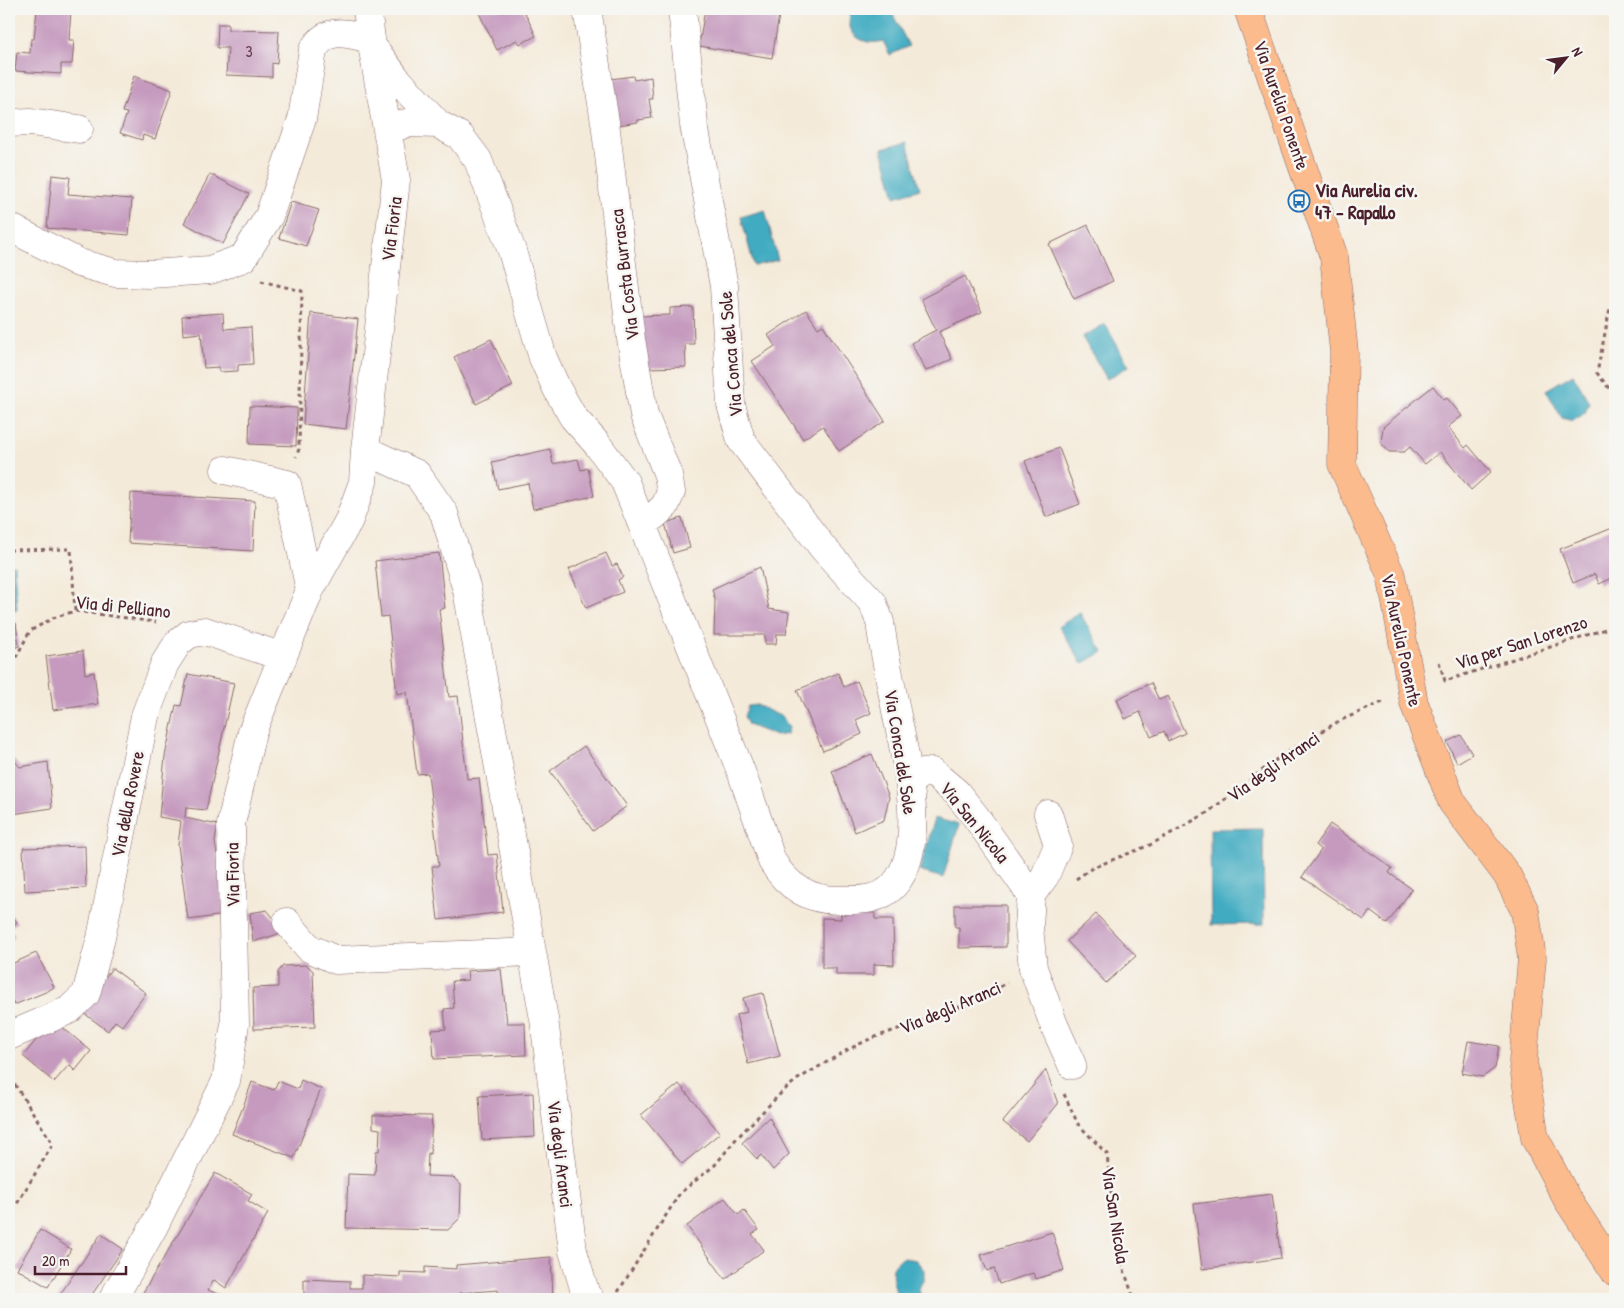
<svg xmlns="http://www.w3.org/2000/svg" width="1624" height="1308" font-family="'Patrick Hand',sans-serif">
	<rect width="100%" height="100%" fill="#f6f6f2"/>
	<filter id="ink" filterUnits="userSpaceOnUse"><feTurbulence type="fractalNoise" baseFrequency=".02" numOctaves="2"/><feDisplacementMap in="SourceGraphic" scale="10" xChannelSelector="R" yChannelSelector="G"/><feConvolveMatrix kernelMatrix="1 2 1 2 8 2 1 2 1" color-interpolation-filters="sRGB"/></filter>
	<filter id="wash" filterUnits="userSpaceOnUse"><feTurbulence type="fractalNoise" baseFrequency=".0096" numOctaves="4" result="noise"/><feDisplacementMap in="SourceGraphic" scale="20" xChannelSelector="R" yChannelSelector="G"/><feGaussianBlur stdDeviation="1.12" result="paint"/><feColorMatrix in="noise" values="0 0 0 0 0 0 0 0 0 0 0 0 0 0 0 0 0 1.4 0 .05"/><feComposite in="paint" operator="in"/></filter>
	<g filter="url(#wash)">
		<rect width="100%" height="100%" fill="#f4ead9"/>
		<path fill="#41abc1" stroke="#466576" d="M852,9h38l19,37 -19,9 -7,-14c-22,6 -41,-9 -31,-32z
			M907,142l13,47 -25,8 -13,-48z
			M765,210l13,50 -24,6 -13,-49z
			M1105,324l24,42 -22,13 -25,-42z
			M1573,374l16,28 -4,11 -12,8 -11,-3 -16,-28z
			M9,565h5l3,45 -8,1z
			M1080,613l23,39 -21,12 -23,-38z
			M757,705l25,12 7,10 -2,7 -11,2 -28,-11 -4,-9 4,-10z
			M935,818l24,7 -16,53 -24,-7z
			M1263,828l1,96 -53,1 -1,-96z
			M904,1258l12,2 8,10v9l-5,9 2,11h-23c-4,-14 -13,-35 6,-41z"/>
		<g id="blocks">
			<path fill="#c59abe" d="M37,9h34l-2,31h5l-2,24h-11v10l-46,-3 2,-19 13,1 1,-14h3z
				M477,9h46l13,27 -16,8 -3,-4 -20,10z
				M705,9h75l-8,49 -73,-12z
				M218,24h10v6l51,1 -2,33 -5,-1v14l-46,-2 2,-27h-11z
				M134,76l38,14 -17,49 -12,-4 -1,5 -22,-7 7,-20 -5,-1z
				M633,76l1,4 17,-3 2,22h-4l3,19 -14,2v2l-20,3 -7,-46z
				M210,174l39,20 -26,50 -39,-21z
				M52,175l18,2 -2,17 64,5 -3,36 -82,-7z
				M291,202l28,8 -13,36 -27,-8z
				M1088,225l25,56 -39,18 -25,-55z
				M965,276l17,36 -43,20 13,27 -26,12 -15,-28 25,-13 -15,-31z
				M693,307l1,37h-9l1,23 -41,1 -6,-52 31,-1v-7z
				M806,310l12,18 5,-3 62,96 -46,30 -16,-25 -20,13 -51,-78 23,-15 -7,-11z
				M223,313l1,16 27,-2 2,37 -15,1v6l-19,1v-5l-15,1 -3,-35 -18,2 -1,-19z
				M311,313l47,6 -12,110 -43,-5z
				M491,339l22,47 -37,18 -22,-47z
				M1433,386l11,14 3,-2 15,18 -14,11 17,21 3,-3 23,27 -20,18 -31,-38 -15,12 -15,-17 -6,5h-15l-8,-9 2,-16z
				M250,406l47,2 -1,38 -47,-2z
				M1059,448l21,56 -34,13 -21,-56z
				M550,449l3,15 25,-5 3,11 7,-2 6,28 -61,13 -5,-26 -30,6 -6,-27z
				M131,493l124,8 -2,50 -125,-8z
				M682,518l8,30 -17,5 -8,-30z
				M1615,527v50l-16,7 -4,-10 -22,9 -13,-34z
				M439,553l6,55 -6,1 10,88 9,-1 9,83 12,-1 9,77 9,-1 6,58 -65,8 -6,-54h7l-11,-93 -11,1 -10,-82 -10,2 -9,-78 -7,1 -6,-56z
				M606,553l6,13 5,-2 6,13 -5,3 5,12 -37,16 -17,-39z
				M760,567l9,42 20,3 -3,22h-9l-1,10h-11v-9h-51l1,-35 -3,-11z
				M9,623h7l3,23 -10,4z
				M83,651l2,23 9,-2 4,32 -45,6 -7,-54z
				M838,673l6,14 13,-6 14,32 -15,7 6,14 -39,17 -26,-61z
				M188,674l46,9 -28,127 -20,-2 -1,10 33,7 -3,16 10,74 -37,5 -10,-75 3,-24 -22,-4 6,-61 11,-51 5,1z
				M1151,683l8,17 9,-4 17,37 -17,8 -4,-10 -13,6 -11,-25 -15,7 -8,-20z
				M1461,735l11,19 -15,9 -10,-21z
				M584,746l43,60 -34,25 -43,-60z
				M872,754l17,43 -5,23 -29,12 -23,-61z
				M9,755l11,12 28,-5 4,46 -40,6 -3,-3z
				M1330,824l62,44 -3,5 23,16 -25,35 -17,-13 -6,9 -62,-43 19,-27 -6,-5z
				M85,846l1,42 -61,3 -2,-43z
				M955,905h51v42l-47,1v-21h-4z
				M267,910l18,22 -32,10 -3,-29z
				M9,912l8,10 -8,7 6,7 -6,6z
				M841,913h34v6h18l1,46 -20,-1v11h-38v-7h-14v-50l19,1z
				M1096,914l40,42 -30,27 -39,-42z
				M36,953l18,34 -6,4 -34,14 -5,-13v-27z
				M307,965l6,6 2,56 -61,2 -1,-41 25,-1v-15l5,-6z
				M112,968l34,25 -24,33 -7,-5 -7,10 -27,-20z
				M501,969l6,54h18l1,32 -92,4 -2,-29 14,-1 -2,-20 10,-1 -2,-27 16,-1 -1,-9z
				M763,993l17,63 -32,8 -12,-49 11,-3 -4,-14z
				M57,1023l34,28 -16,20 -6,-6 -15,17 -31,-26 24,-29z
				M1468,1041l31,5 -4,22 -12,9 -21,-4z
				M1046,1070l12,34 -31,37 -24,-19z
				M301,1080l20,9 -27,69 -62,-24 11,-27 9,-25 22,8 4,-9 20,8z
				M679,1084l41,49 -38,31 -41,-49z
				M533,1093l2,44 -53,3 -3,-44z
				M373,1115l59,1 -2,38 -2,-1 -1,23 26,1 8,8 -1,33 -12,12 -102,-2 2,-54 27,1 1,-24h3l1,-22 -7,-1z
				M769,1117l20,37 -16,16 -12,-15 -4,4 -15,-16z
				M215,1173l37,21 -4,7 20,12 -42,75 -12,-8 -6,10 10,4 -3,5h-76z
				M1272,1194l9,64 -79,11 -8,-65z
				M725,1198l13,17 6,-5 15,20 -7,4 12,16 -39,29 -38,-53z
				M40,1230l31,19 -23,38 -31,-18z
				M1052,1232l12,38 -28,9 -3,-6 -34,11 -5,-16 -7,3 -6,-16z
				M101,1234l22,15 -34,50h-32z
				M551,1257l2,42h-54l-1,-9 -38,3 -1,6h-155v-20l46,2v7h12v-13l38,2v-5l25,1v-6l31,2v-4z"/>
		</g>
	</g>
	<g filter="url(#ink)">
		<use href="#blocks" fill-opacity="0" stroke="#866668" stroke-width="1"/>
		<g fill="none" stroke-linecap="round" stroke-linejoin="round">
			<g stroke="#866668" stroke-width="29">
				<path id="street" d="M587,9l18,113 26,217 13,76 24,60 3,17 -6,14 -11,10 -14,4
					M376,51l20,27 42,46
					M9,123l22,-1 48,7
					M388,131l18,-8 32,1 22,12 18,24 34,91 31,107 14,31 16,28 24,27 28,38 117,292 30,87c15,26 38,40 69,39 18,0 39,1 53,-15 34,-38 12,-125 3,-169 -6,-32 -13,-63 -17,-94l-7,-19 -50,-55 -82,-108 -10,-35 -7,-119 -30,-161 -12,-116
					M9,227l70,36 36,10 35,1 60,-4 33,-12 26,-42 33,-97 11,-69c15,-25 34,-16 58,-11
					M365,450l52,24 27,39 23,77 65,362
					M225,470l62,14 23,106
					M910,781l12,-8 10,-1 24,20 20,25 55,78 -2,32 4,41 21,57 18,40
					M1031,895l14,-19 13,-31 -10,-31
					M287,922l22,26 27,12 196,-8 12,67 29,232 13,44 4,4
					M9,1036l60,-26 17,-16 15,-56 44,-222 20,-53 13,-20 11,-9 16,-3 78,26
					M113,1299l40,-71 73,-147 9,-57 -4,-200 21,-92 58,-142 39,-70 14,-38 2,-32 31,-270 -25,-141 -4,-30"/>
			</g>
			<g stroke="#866668" stroke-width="29">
				<path id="primary" d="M1248,9l86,248 10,95 -2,112 49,111 23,128 38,99 55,73 18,36 7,47 -9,103 12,77 32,61 48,73"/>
			</g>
			<path stroke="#866668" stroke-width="3" stroke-dasharray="4 4" stroke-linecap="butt" d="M261,281l41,10 -3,158 -3,8
				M1615,304l-5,4 -13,65 18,23
				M9,550l62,-1 4,62
				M1439,662l6,19 170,-55
				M9,705l6,-46 15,-28 23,-13 22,-7 81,11
				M1076,879l16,-11 58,-23 57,-32 74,-57 58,-35 44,-19
				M1064,1094l14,30 29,30 10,96 17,49
				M9,1217l44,-73 -41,-64 3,-15
				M9,1288l6,11
				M618,1292l62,-99 35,-28 21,-26 47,-48 15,-12 51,-30 21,-10 98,-35 39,-21"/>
			<use href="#street" stroke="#fff" stroke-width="28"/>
			<use href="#primary" stroke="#fbbb8d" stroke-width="28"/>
		</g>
	</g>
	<defs>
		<g id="bus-ring" transform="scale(1.125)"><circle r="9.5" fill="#f6f6f2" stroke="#1f6fb2" stroke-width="1.5"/><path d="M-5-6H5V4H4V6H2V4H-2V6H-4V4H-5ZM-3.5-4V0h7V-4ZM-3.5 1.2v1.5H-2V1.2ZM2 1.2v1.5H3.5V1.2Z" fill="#1f6fb2"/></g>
	</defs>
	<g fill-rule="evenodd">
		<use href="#bus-ring" x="1299" y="201"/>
	</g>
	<g text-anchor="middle" stroke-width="5" stroke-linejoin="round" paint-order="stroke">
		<g font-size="16" fill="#693e50">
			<text x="249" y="57">3</text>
		</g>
		<g font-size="19" fill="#4a1f2b" stroke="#f6f6f2">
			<text transform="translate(1282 105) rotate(71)" y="7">Via Aurelia Ponente</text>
			<text transform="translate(391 229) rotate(-83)" y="7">Via Fioria</text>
			<text transform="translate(624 275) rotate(-97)" y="7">Via Costa Burrasca</text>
			<text transform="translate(730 354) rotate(-95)" y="7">Via Conca del Sole</text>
			<text transform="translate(123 606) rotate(6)" y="7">Via di Pelliano</text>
			<text transform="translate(1402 640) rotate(78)" y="7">Via Aurelia Ponente</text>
			<text transform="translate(1521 642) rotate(-18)" y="7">Via per San Lorenzo</text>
			<text transform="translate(901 752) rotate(81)" y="7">Via Conca del Sole</text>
			<text transform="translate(1273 766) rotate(-35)" y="7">Via degli Aranci</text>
			<text transform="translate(127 804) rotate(-79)" y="7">Via della Rovere</text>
			<text transform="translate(975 822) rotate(51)" y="7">Via San Nicola</text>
			<text transform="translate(232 875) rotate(-91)" y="7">Via Fioria</text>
			<text transform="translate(950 1007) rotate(-23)" y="7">Via degli Aranci</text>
			<text transform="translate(561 1154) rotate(83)" y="7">Via degli Aranci</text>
			<text transform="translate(1116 1215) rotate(81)" y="7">Via San Nicola</text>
		</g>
		<g font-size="19" font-weight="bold" fill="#4a1f2b" stroke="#f6f6f2" text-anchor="start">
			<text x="1315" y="197">Via Aurelia civ.<tspan x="1315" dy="22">47 - Rapallo</tspan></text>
		</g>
	</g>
	<rect width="1624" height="1308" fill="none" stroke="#f6f6f2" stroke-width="30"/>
	<g transform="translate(1566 58) rotate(61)" stroke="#f6f6f2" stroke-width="4" paint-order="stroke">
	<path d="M0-4L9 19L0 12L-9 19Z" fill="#4a1f2b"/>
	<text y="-8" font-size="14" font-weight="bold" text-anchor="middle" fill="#4a1f2b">N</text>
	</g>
	<path d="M35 1266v8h91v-8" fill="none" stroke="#4a1f2b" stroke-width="2.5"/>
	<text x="42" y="1266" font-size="15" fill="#4a1f2b" stroke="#f6f6f2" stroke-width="4" paint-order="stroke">20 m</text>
</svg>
